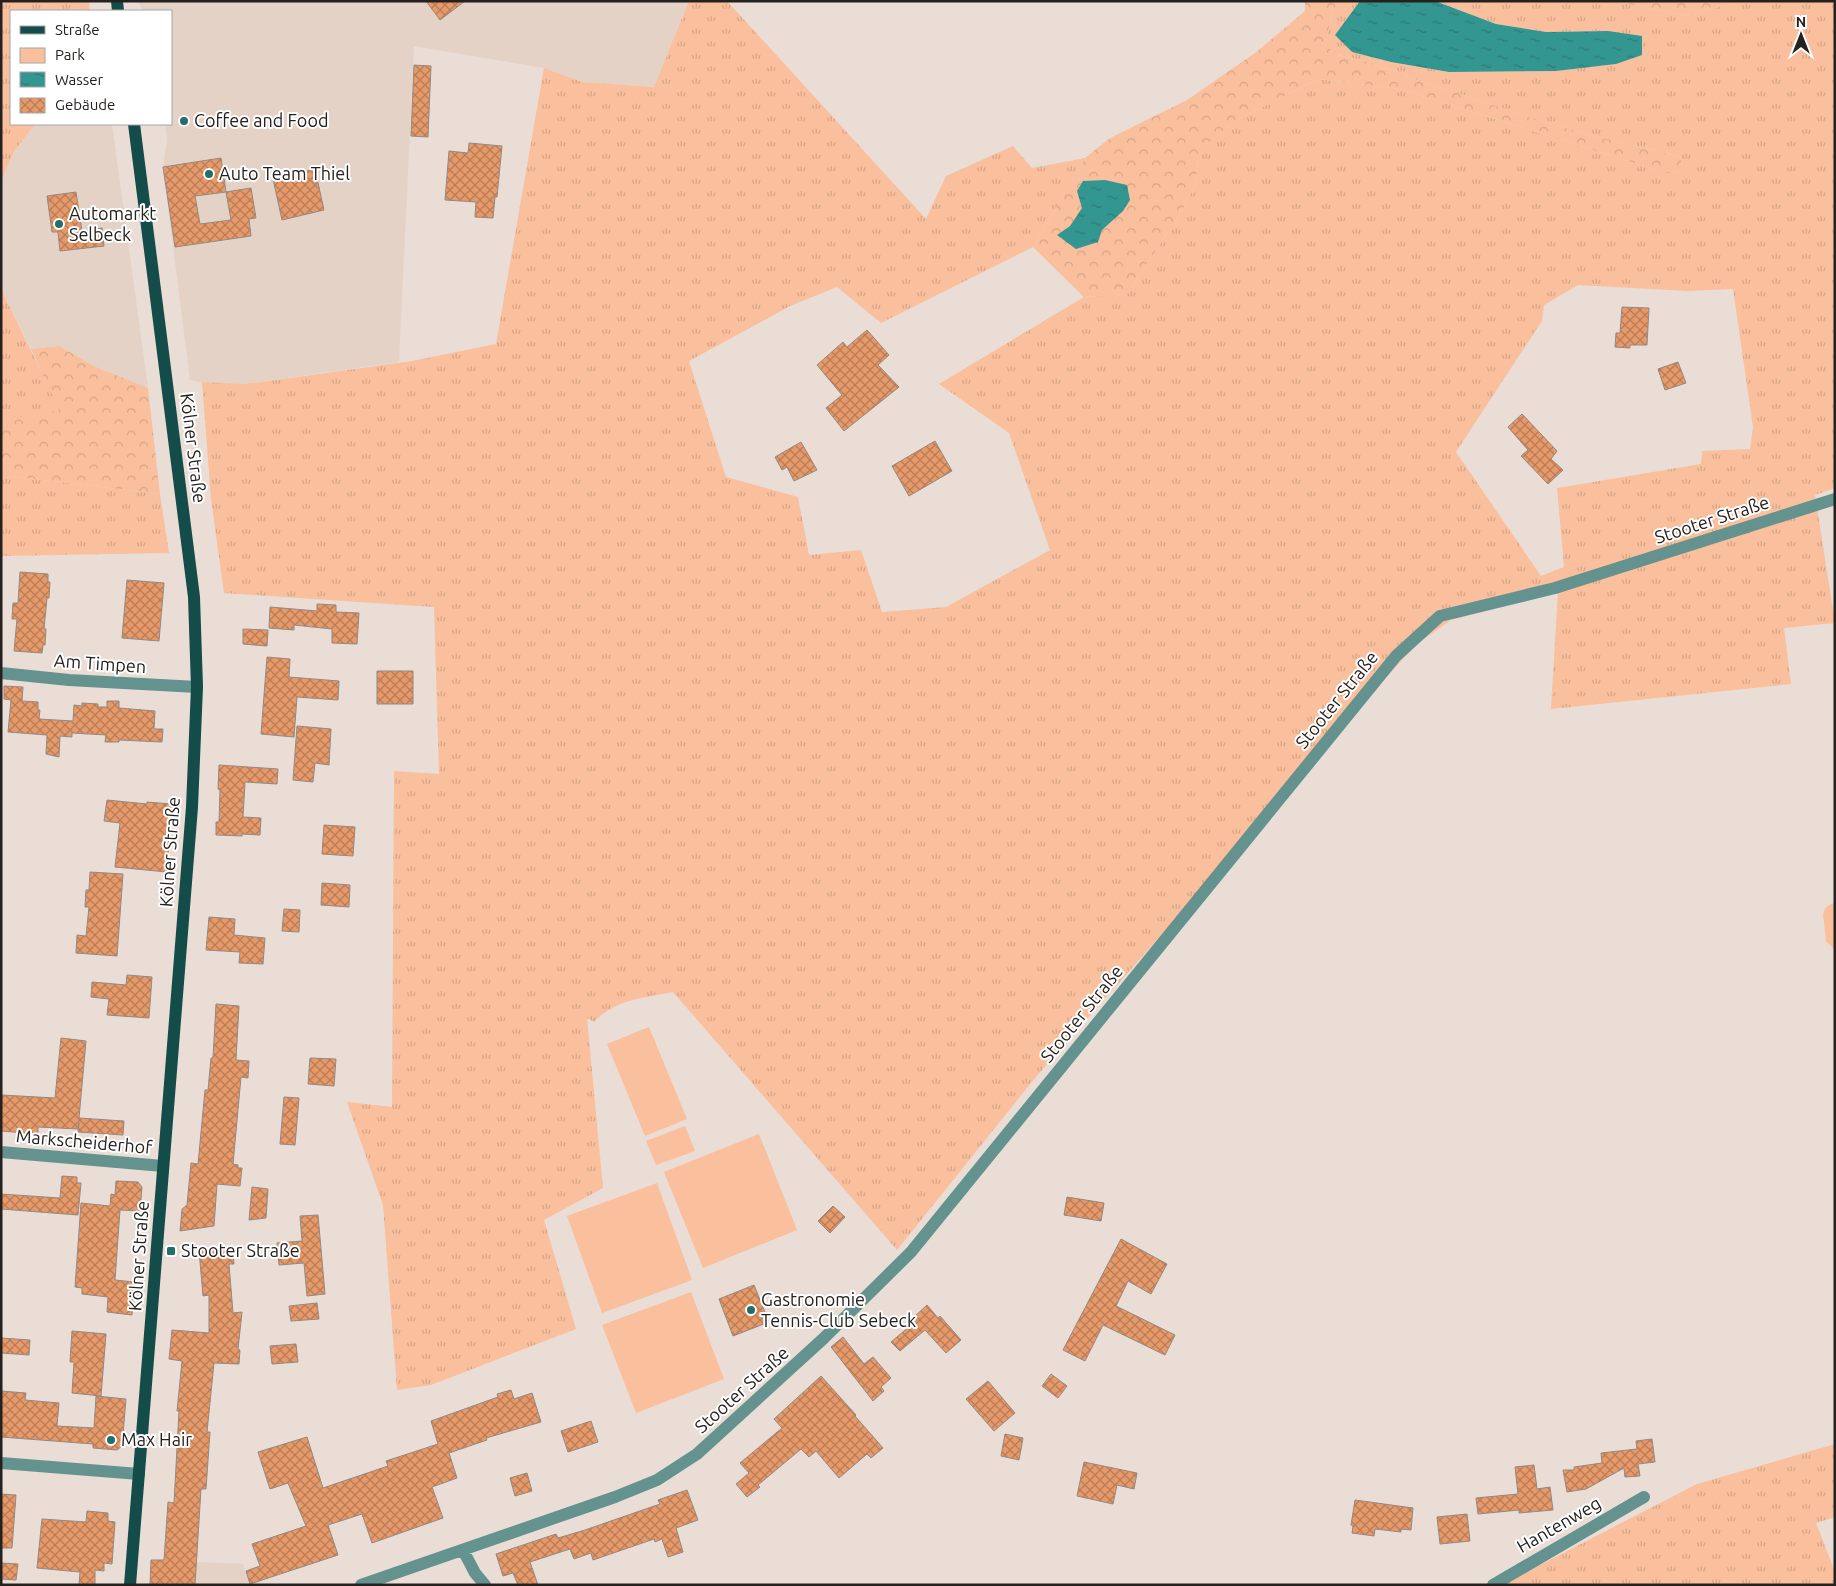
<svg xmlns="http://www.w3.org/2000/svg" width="1836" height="1586" font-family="Ubuntu,sans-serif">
	<defs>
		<pattern id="grass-tufts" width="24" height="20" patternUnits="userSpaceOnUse" patternTransform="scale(1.25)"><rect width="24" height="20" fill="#fabf9c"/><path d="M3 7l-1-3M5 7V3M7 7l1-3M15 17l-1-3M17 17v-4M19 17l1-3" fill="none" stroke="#d6a486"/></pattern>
		<pattern id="forest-crowns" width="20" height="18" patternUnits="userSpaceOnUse" patternTransform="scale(1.25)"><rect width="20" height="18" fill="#fabf9c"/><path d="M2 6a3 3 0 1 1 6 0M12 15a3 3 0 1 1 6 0" fill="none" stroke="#d6a486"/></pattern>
		<pattern id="water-ripples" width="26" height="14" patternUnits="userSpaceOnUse" patternTransform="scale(1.25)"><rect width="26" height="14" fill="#349690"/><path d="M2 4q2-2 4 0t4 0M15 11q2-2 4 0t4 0" fill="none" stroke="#2c7a75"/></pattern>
		<pattern id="building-cross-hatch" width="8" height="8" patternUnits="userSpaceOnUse" patternTransform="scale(1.25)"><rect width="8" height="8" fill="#e69969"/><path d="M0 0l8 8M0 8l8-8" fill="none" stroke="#ba7c56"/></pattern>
	</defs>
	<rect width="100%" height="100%" fill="#e9ddd6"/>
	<path fill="#e5d2c6" d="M139,1h550l-34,86 -73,-5 -38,-14 -130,-22 -15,316 -153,22 -40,-1 -16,-3 -27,-213 4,-28 -2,-15h6v-113h-29z
		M35,124h77l36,264 -54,-22 -35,-20 -28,3 -30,-60v-108l14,-31z
		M151,1560l92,4 7,21h-100z"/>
	<path fill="url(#grass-tufts)" fill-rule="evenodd" d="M1,1h88l1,10h-79v113h24l-20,26 -14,31z
		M689,1h38l199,218 20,-43 67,-30 19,22 53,-10 -52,89 -152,76 -44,-36 -47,19 -101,55 37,116 72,20 11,58 52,-5 21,62 64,-5 104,-57 -41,-117 -70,-49 145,-87 43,-3 53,-80 16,-30 2,-32 38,-32 82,-41 82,10 266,84 15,-2 1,-14 -88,-21 -46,-13 -137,-45 -42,-16 -27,-6 -17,-9 8,-37 8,-9h19l-25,34 17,17 39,10 58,10 107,-1 60,-7 -8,-33 -62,1 -50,-8 -61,-23h178l75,15 50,-15h97v487l-20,7 20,128 -51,5 7,56 -240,25 7,-118 -107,29 -33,23 -53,57 -51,62 -279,316 -138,172 -224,-258c-30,6 -57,7 -79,30l-7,-4 16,170 -59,32 32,109 -145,56 -34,5 -14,-185 -36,-103 45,5 2,-336 45,3 -5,-167 -210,-14 -13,-94 -9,-117 44,2 166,-23 84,-17 48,-276 38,14 72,5zM1578,285l110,6 45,-2 20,138 -3,22 -48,2 -1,13 -144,24 7,79 -23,9 -85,-124 86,-131 2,-16z
		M1,289l59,121 -59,11z
		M1,475l159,19 9,59 -168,3z
		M1835,1444v73l-19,6 19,49v13h-334l196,-101z"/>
	<path fill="url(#forest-crowns)" d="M1305,1h36l-8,9 -8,36 16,10 28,6 42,16 137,45 46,13 88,21 -1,14 -15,2 -266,-84 -82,-10 -82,41 -38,32 -2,32 -16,30 -53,80 -43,3 -51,-50 52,-89 25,-20 77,-38 68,-47 50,-42z
		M1613,1h125l-50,15z
		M59,346l35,20 54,22 12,106 -159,-19v-54l58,-11 -28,-61z"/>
	<path fill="#fabf9c" d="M1835,902v48l-9,-9 -3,-27 3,-7z
		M649,1027l38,92 -42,17 -38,-92z
		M685,1126l10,25 -39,14 -10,-24z
		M759,1134l38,96 -94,38 -39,-96z
		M657,1183l35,97 -90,33 -35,-97z
		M691,1292l33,87 -88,34 -34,-88z"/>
	<path fill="url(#water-ripples)" d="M1360,1h75l61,23 50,8 62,-1 34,5v19l-26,9 -60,7 -107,1 -58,-10 -39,-10 -17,-17z
		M1105,180l22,5 3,15 -7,11 -21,19 -4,12 -22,7 -19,-14 13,-9 12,-18 -5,-17 6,-10z"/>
	<path fill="url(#building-cross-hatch)" stroke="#938982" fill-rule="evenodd" d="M426,1h39l-25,19z
		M414,65l17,1 -3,71 -17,-1z
		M469,143l33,3 -5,51h-2l-2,21 -18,-1 1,-15 -31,-2 4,-49 19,2z
		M221,158l5,34 25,-4 5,30 -7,1 2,17 -76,11 -12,-80zM226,192l5,28 -31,4 -5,-28z
		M315,169l9,41 -42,10 -9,-41z
		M76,192l6,39 20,-3 2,18 -44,5 -2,-19h-6l-5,-36z
		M1622,307l27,1 -2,37h-17v3l-15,-1 1,-14h4z
		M867,330l22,25 -11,10 21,22 -55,44 -18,-23 16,-13 -25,-30 26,-23 4,5z
		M1678,362l8,21 -21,7 -7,-21z
		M1522,414l35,37 -6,8 12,11 -15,14 -27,-28 7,-6 -20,-23z
		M935,441l17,30 -43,25 -17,-30z
		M801,442l16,28 -23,11 -7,-14 -5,3 -7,-13z
		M20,572l28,2v8h2l-1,16h-2l-3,31h2l-1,16h-2l-1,8 -28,-2 3,-32h-5l1,-16h5z
		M127,580l37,3 -5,58 -37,-3z
		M317,604l19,1v7l23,1 -2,31 -25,-1v-14l-38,-4v5l-25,-2 1,-21 47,4z
		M243,629l25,1 -1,16 -24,-2z
		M267,657l23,2 -1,18 50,4 -1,19 -41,-3 -3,40 -33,-3z
		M377,671h36v33h-36z
		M4,686l19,1 -1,14 16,1v8h2l-1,9 34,2 1,-16 8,1v-3l16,1v3h9v-6h12v7l36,3 -1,18h9l-1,13 -43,-2v2h-14l1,-7 -34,-2v4l-12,-1 -1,21 -13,-3 1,-19 -39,-3 3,-32 -7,-1z
		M297,726l34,3 -2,36 -14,-2 -2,19 -20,-2z
		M219,765l59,4 -1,15 -32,-2 -2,35 18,1 -1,17 -18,-1v2l-26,-1v-13h3l1,-32 -2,-1z
		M107,800l40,4v-2l24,2 -4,68 -52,-5 5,-44 -16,-2z
		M324,825l31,2 -2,29 -31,-2z
		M90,872l33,2 -6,82 -41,-3 1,-18 9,1 3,-29h-4l1,-17h3z
		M322,883l28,2 -1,22 -28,-2z
		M284,909l16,1 -1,22 -17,-1z
		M209,917l26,2 -1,16 31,3 -2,26 -24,-1 1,-11 -34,-2z
		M127,975l25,2 -3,41 -42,-3 2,-16 -18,-2 1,-15 34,3z
		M216,1004l23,2 -3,54 13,1 -1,17 -7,-1 -8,87 5,1v3h4l-2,18 -23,-2 -3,42 -34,5 2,-22 5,-4 4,-42 7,1 7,-74h3l3,-32h2z
		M61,1038l25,3 -7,77 45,3 -1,14 -45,-3 1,-9 -1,6 -40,-2v7l-37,-3 1,-36 53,3z
		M310,1058l26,1 -2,27 -26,-2z
		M284,1097l15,1 -4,47 -15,-1z
		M62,1176l15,1v6h4l-3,32 -77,-6v-15l59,4z
		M116,1181l22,1 4,5 -2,24 -20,-1 -5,70 19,2 -2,33 -25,-3 1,-15 -26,-3v-6l-7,-1 6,-84 29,3 1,-12 4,1z
		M252,1187l16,2 -2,29 -17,2z
		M1067,1197l37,6 -3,18 -37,-6z
		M833,1206l12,11 -15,16 -12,-12z
		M318,1215l7,79 -18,2 -3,-33 -25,2 -2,-22 25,-2 -2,-25z
		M1121,1239l46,25 -16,30 -23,-13 -12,25 59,29 -10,20 -62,-30 -18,36 -22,-11z
		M232,1247l2,17h-5l4,49 9,-1 -4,37 2,1 -1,14 -25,-1 -7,69h3l-4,57h-5l-6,96h-45l1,-25h13l4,-58 6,1 5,-92h-2l5,-50 -13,-2 3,-29 37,3v-38l-6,1 -4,-46z
		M754,1285l15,37 -36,14 -14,-37z
		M317,1303l2,16 -28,2 -2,-15z
		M927,1305l11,13 2,-2 21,24 -15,13 -21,-23 -25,21 -9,-9 26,-22 -3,-3z
		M72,1331l34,3 -5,62 -29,-3 2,-31h-4z
		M843,1337l21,27 9,-7 18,21 -10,9 3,4 -11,10 -42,-54z
		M1,1338l29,2 -1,15 -28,-2z
		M296,1344l2,18 -26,2 -2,-18z
		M1051,1374l16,12 -9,12 -16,-12z
		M821,1376l35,39 -1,1 28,32 -12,10 -4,-4 -28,24 -23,-27 -7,6 -8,-8 -43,36 2,2 -13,10 -11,-13 13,-11 -9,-10 42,-35 -8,-9z
		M988,1381l27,32 -21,18 -28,-32z
		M511,1390l3,9 18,-6 9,29 -55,16 1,2 -38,13 8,25 -25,9 11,31 -71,25 -10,-29 -34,11 10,30 -88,29 -4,-13 14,-5 -8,-22 54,-18 -18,-43 -18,6 -12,-37 49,-15 16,51 65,-22 -2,-5 52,-17 -7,-23 67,-24 -1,-3z
		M1,1391l25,2 -1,7 34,3 -2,23 37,2 2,-32 30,3 -4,47 -5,4 -24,-2v-4l-92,-7z
		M591,1421l7,21 -30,10 -7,-21z
		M1005,1434l18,4 -4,22 -18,-4z
		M1652,1439l3,23 -17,2 2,12 -15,1 -1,-9 -38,21 -19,3 -4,-22h11v-3l28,-4 -1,-10 36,-4 -1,-8z
		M1084,1462l53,11 -3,16 -17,-4 -4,19 -36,-8z
		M1534,1465l3,24 13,-2 3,23 -34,3v-3l-41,4 -2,-16 42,-4 -3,-27z
		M527,1473l5,18 -17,5 -5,-18z
		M687,1490l11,30 -22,8 7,24 -15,5 -6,-18 -7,3 -1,-3 -61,21 -2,-7 -17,6 -4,-10 -40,13 8,23h-20l-5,-12 -10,3 -7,-22 60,-20 2,4 27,-8 75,-26 -2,-4z
		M1,1494l15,1 -4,53h-11z
		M1355,1500l58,8 -2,22 -10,-1v3l-26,-3 -1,7 -22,-3 1,-7 -2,-1z
		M87,1511l21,2v8l7,1 -3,42 -8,-1v8l-9,-1v15h-16l1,-13 -43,-4 5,-49 44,3z
		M1467,1514l3,27 -30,3 -3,-27z
		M1,1563l17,1 -2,16 -15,-1z"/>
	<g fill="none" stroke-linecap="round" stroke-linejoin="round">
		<path stroke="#64928e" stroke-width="12" d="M1,673l68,7 128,7
			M1,1152l162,14
			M1,1463l138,11
			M463,1550l12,23 10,12
			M361,1585l254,-88 42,-17 40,-26 127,-116 87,-86 485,-596 44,-40 115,-28 280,-89
			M1493,1585l151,-88"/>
		<path stroke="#134c48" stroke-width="12" d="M117,1l1,10
			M130,1585l62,-778 5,-120 -3,-90 -60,-473"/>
	</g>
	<g fill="#236e68" stroke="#fff" stroke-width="2">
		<circle cx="184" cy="121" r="5"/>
		<circle cx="209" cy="174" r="5"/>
		<circle cx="59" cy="224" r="5"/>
		<rect x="166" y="1246" width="10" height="10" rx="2.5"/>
		<circle cx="751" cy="1310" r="5"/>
		<circle cx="111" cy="1440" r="5"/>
	</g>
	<g text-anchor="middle" stroke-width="4" stroke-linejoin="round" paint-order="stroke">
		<g font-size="18" fill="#25211e" stroke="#fff" text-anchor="start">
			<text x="194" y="127">Coffee and Food</text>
			<text x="219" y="180">Auto Team Thiel</text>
			<text x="69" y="220">Automarkt<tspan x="69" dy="21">Selbeck</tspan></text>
			<text x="181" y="1257">Stooter Straße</text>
			<text x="761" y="1306">Gastronomie<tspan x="761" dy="21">Tennis-Club Sebeck</tspan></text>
			<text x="121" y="1446">Max Hair</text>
		</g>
		<g font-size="18" fill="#25211e" stroke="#fff">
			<text transform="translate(193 448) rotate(83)" y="6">Kölner Straße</text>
			<text transform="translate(1712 520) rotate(-18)" y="6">Stooter Straße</text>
			<text transform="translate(100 664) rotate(4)" y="6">Am Timpen</text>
			<text transform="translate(1337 700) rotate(-51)" y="6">Stooter Straße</text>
			<text transform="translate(170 852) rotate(-86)" y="6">Kölner Straße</text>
			<text transform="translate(1082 1014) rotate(-51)" y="6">Stooter Straße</text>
			<text transform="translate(84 1142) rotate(5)" y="6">Markscheiderhof</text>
			<text transform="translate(139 1256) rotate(-86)" y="6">Kölner Straße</text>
			<text transform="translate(742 1390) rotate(-42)" y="6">Stooter Straße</text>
			<text transform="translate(1559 1525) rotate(-30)" y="6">Hantenweg</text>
		</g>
	</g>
	<rect width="1836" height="1586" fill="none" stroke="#25211e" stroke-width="5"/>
	<rect x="10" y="10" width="162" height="115" fill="#ffffff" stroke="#a8a6a5"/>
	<rect x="20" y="26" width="25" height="8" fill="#134c48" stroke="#a8a6a5"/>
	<text x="55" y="35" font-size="15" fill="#25211e">Straße</text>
	<rect x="20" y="48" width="25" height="15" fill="#fabf9c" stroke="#a8a6a5"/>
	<text x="55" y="60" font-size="15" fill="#25211e">Park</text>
	<rect x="20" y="72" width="25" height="15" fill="url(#water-ripples)" stroke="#a8a6a5"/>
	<text x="55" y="85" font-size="15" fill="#25211e">Wasser</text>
	<rect x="20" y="98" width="25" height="15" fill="url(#building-cross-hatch)" stroke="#a8a6a5"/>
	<text x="55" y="110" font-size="15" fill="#25211e">Gebäude</text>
	<g transform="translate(1801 35)" stroke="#ffffff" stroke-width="4" paint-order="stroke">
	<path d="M0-4L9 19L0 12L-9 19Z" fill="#25211e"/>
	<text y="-8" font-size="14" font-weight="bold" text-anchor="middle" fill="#25211e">N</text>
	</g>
</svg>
